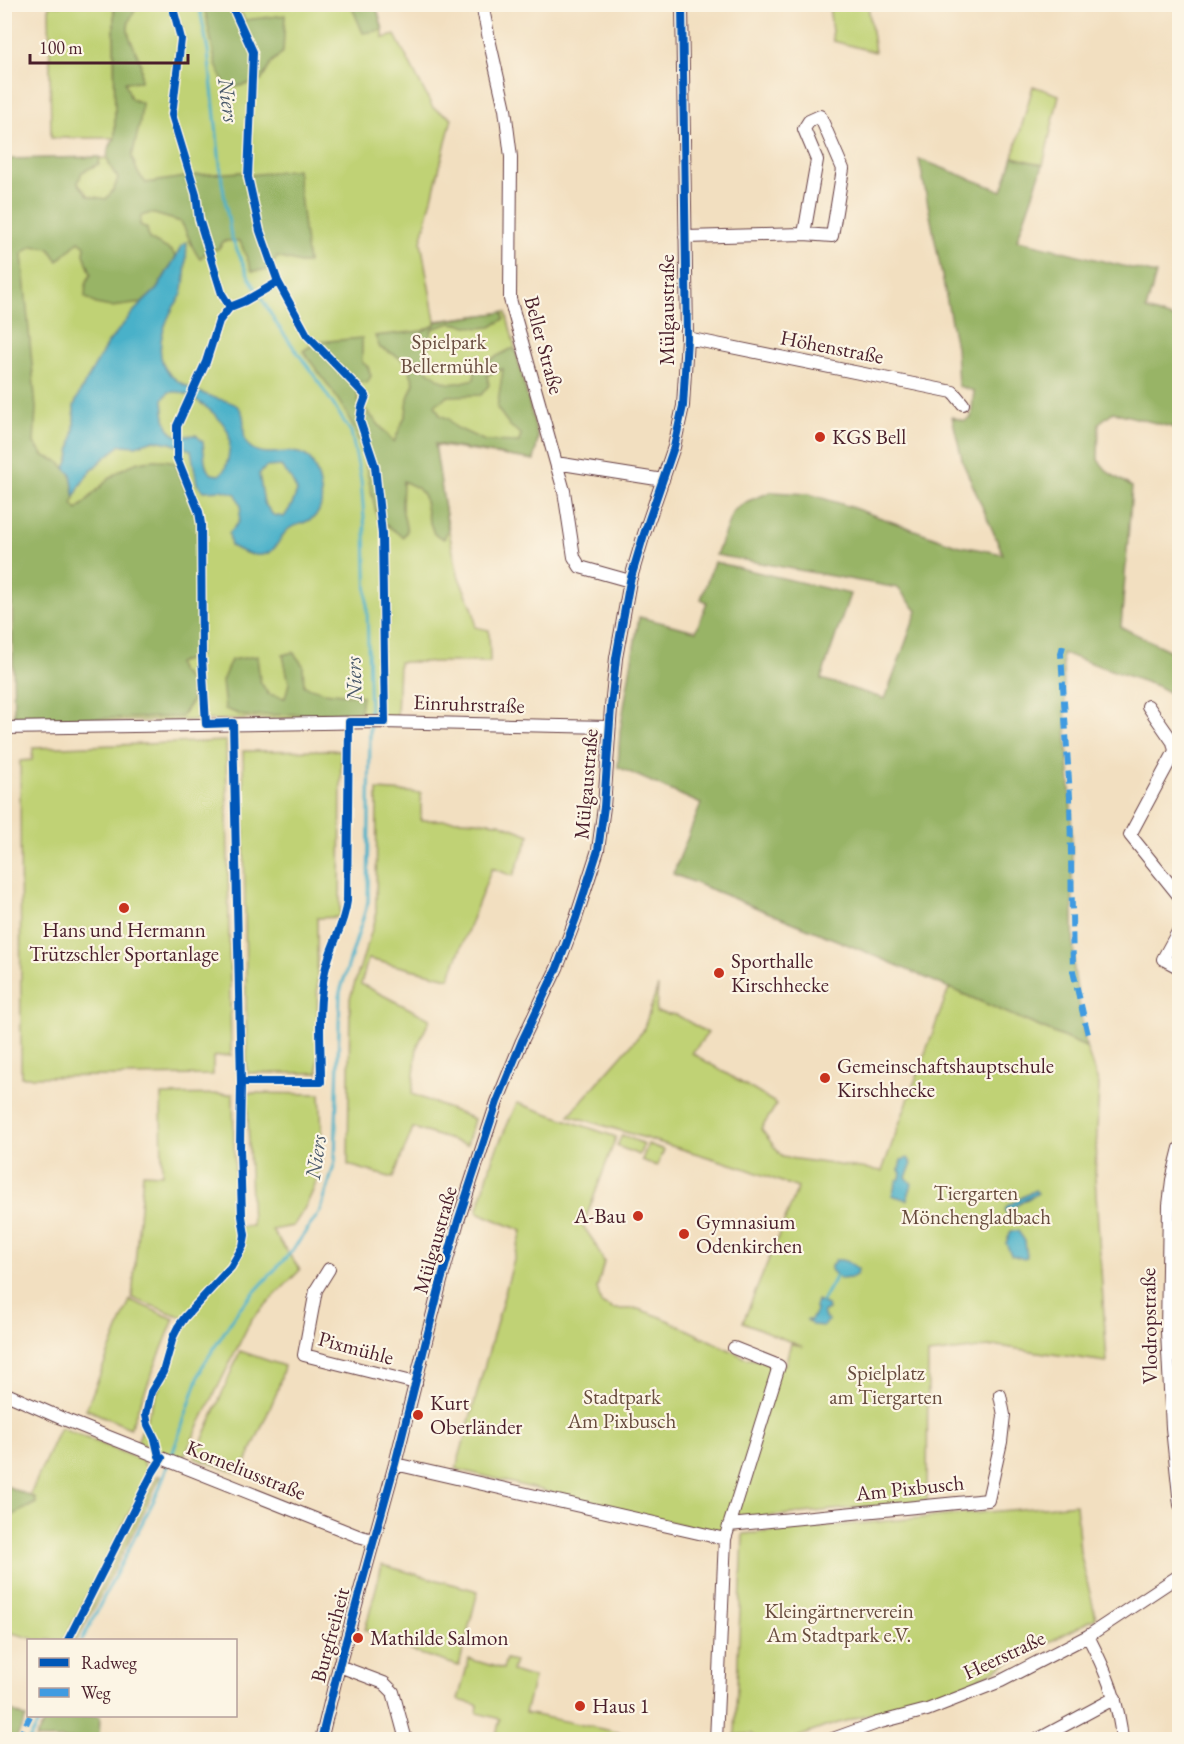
<svg xmlns="http://www.w3.org/2000/svg" width="1184" height="1744" font-family="'EB Garamond',serif">
	<rect width="100%" height="100%" fill="#fcf5e5"/>
	<filter id="ink" filterUnits="userSpaceOnUse"><feTurbulence type="fractalNoise" baseFrequency=".0167" numOctaves="2"/><feDisplacementMap in="SourceGraphic" scale="12" xChannelSelector="R" yChannelSelector="G"/><feConvolveMatrix kernelMatrix="1 2 1 2 8 2 1 2 1" color-interpolation-filters="sRGB"/></filter>
	<filter id="wash" filterUnits="userSpaceOnUse"><feTurbulence type="fractalNoise" baseFrequency=".008" numOctaves="4" result="noise"/><feDisplacementMap in="SourceGraphic" scale="24" xChannelSelector="R" yChannelSelector="G"/><feGaussianBlur stdDeviation="1.35" result="paint"/><feColorMatrix in="noise" values="0 0 0 0 0 0 0 0 0 0 0 0 0 0 0 0 0 1.4 0 .05"/><feComposite in="paint" operator="in"/></filter>
	<g filter="url(#wash)">
		<rect width="100%" height="100%" fill="#f2dfc0"/>
		<path fill="#c0d275" stroke="#857850" stroke-width="1.5" d="M49,5h65l1,133h-64z
			M117,5h259l7,25v8l12,-3 38,73 19,10 -31,124 14,79 71,-9 32,126 -4,22 -100,-15c7,43 14,87 24,129 5,19 19,33 17,53l14,3 1,32h-91l-2,55 -379,6 -13,-428 -1,-135 115,-2z
			M829,5h39l7,47 -42,-11z
			M1033,86l26,9 -16,70 -30,-8z
			M226,741l5,314 -18,2v18l-192,2 -1,-316 12,-1 1,-12z
			M341,750l-1,167 -23,1 1,155h-71l-4,-322z
			M377,790l44,3v27h42l36,3 31,12 -17,41 -21,-8 -43,110 -81,-19 -7,25 69,35 -13,28 -5,47 62,25 -7,26 -54,-17 -20,50 -45,-13 2,-167 26,-81z
			M658,986l-2,26 21,3 31,18 -16,20 85,51 -16,25 21,28 100,14 67,-183 137,59 13,38 -4,92 12,185 -109,-16 -70,8 -1,147 -186,18 -14,17 -271,-67 66,-238 -45,-19 16,-55 24,-54 99,34 -33,89 11,16 10,20 -7,26 4,15 12,6h25l23,8 85,41 39,7 6,-22 12,4 -60,-25 55,-134 -57,-21 -172,-52 74,-84z
			M247,1093l73,1c3,54 7,85 -27,132l-21,4 28,40 -49,50 -70,142 -44,-20 50,-123 -55,-21 11,-125 19,1 -1,-79 72,-1 3,133 16,-1z
			M622,1135l22,9 -5,11 -22,-9z
			M648,1144l16,6 -7,16 -15,-6z
			M130,1300l44,19 -44,109 -44,-19z
			M240,1351l44,15 -7,26 -36,82 -46,-16z
			M60,1427l83,34 6,13 -85,166h-30v-1l-29,-8 -1,-112 32,-16 -1,-5 -5,-3z
			M158,1475l2,2 -19,40 -64,123h-3z
			M1076,1504l4,48 16,66 -132,68 -139,41 -32,12h-36l-5,-5 -17,1 8,-201z
			M382,1565l96,26 -19,75 -45,-14 -34,-17 -15,-5z
			M469,1659l34,10 3,-10 9,2 -3,10 22,7 -9,35 111,23v3h-141l5,-20 -23,-6 1,-8 -20,-5z"/>
		<path fill="#98b466" stroke="#716a48" stroke-width="1.5" fill-rule="evenodd" d="M140,4c-22,26 -9,32 0,58 2,6 1,13 1,19l-16,1 6,17 11,4 -2,19 -8,35 6,16 8,10 52,-8 43,-3 10,3 46,-6 11,94h-8l-23,-6 -7,13 -18,1 -12,-30h-16l-6,8 -11,2 -7,8c-9,-11 -11,-24 -19,-37l-30,-9 -10,3 -1,9 7,3 2,11 23,12 4,6 -19,32 -15,14 -31,4 -15,-3 -11,-7 1,-14 5,-9 -7,-20 1,-8 -6,-5 -21,20 -9,-13 -17,-2 -10,8 14,154 -2,35 10,13 14,5 13,13 4,24 -3,6 5,6c24,-22 44,-52 81,-50 7,0 12,0 18,4l20,51 2,13 1,128 -22,7 2,7 12,12 1,19 -11,16 -167,3 -5,-274 -5,-5v-282l96,-2 -1,7 -17,8 -4,11 11,13 17,3 8,-10 4,-11c-12,-15 -15,-24 -3,-40l-1,-133z
			M204,5h32l9,15 40,-5 -2,37 -11,10 -11,19 -34,8 -11,-24z
			M351,5h25l7,25 -20,3z
			M1013,157l30,8 -26,75 139,34 -10,36 33,10v109l-66,-17 -14,11 -1,37 11,13 23,14 -11,140 58,28v43l-22,-12 -95,-33 9,152 3,166 12,76 -220,-95 -193,-78 28,-70 -83,-37 2,-36 19,-114 57,14 11,-29 -6,-3 13,-37 136,32 -29,85 64,20 32,-88 -19,-23 -182,-33 17,-44 15,-10 23,-9 38,2 39,12 108,39 47,9 -40,-91 -11,-46 12,4 7,-3 3,-27 -16,-5 -2,-39 -37,-188 83,32z
			M503,312l1,7 -13,8 -12,1 -28,-5 -19,6 -6,28 1,13c21,16 21,16 47,9l2,-12 35,-18h4l23,89 -4,22 -99,-16 13,85 -4,10 -10,-5 -6,-17 -4,-21 -6,-8 -15,-7 -1,27 5,23 -4,6 -25,-18c-9,-30 -11,-61 -24,-90 -12,-28 -33,-53 -51,-78l14,-9 45,-4v24l6,5 3,9 -4,7 -6,-1 -3,2v17l36,41 12,-28 2,-16 6,-15c-7,-23 -12,-26 -34,-35l-5,-12 47,-5 13,-6v-3zM503,369l-6,39 13,18 11,8 -2,8 -34,-1 -30,-14 -6,-8 -9,-4 -5,-10 13,-9 33,-1 8,-10 -2,-10z
			M293,652l10,13 1,21 20,6 38,4 -2,16 -116,4 -19,-7 -3,-28 9,-21 26,-4 3,25 8,13 17,4 4,-15 -6,-28z
			M4,1485l31,13 1,5 -31,16z
			M4,1707l22,11 -10,21h-11z
			M48,1716h52l-1,23h-64z"/>
		<path fill="#4ab1c9" stroke="#4a687a" stroke-width="1.5" fill-rule="evenodd" d="M187,242c-1,13 -1,43 -6,54 -2,4 -6,8 -8,12 -8,15 -17,38 -10,56 7,18 35,28 52,34 6,2 15,3 21,7 17,12 -3,37 21,46 14,6 35,-4 49,5 12,8 21,45 11,58 -7,9 -18,9 -27,14 -7,5 -10,12 -14,18 -11,16 -31,8 -45,0l-2,-13 10,-11 2,-16 -5,-12 -14,-4 -18,1 -7,-7 -6,-34 -21,-7 -16,-3 -18,6 -15,-1c-18,13 -40,31 -46,53l-4,-24 -6,-6 4,-9 5,-29v-24l5,-12 28,-50 28,-34 22,-21 19,-32 5,-11zM169,392c1,0 9,0 10,0 16,4 46,27 50,43 2,8 0,16 -1,24 -2,8 -3,12 -9,16l-7,-1 -5,-5 -2,-8 -2,-19 -7,-7c-7,0 -14,2 -20,0 -12,-5 -12,-25 -13,-36zM281,466l10,13 6,12 -5,14 -8,12 -11,-2 -9,-12 -5,-29 7,-7z
			M908,1158l4,6 -6,13 6,7 -5,16 -15,-5 5,-15 3,-1 1,-6 -2,-3 2,-10z
			M1035,1190l3,3 -28,16 -3,5 -2,-3 2,-5z
			M1011,1231h7l7,10 2,16 -3,2 -13,-4 -5,-12z
			M835,1260c9,-1 16,3 23,9l-1,5 -6,4 -11,1 -9,-9v-4z
			M817,1300l10,5 1,5 -5,2 2,6 4,2 -5,6 -12,-1 -5,-5h4l5,-9 -1,-4z"/>
		<g fill="none" stroke-linecap="round" stroke-linejoin="round">
			<path stroke="#4ab1c9" stroke-width="3" d="M199,4l9,47 14,131 9,54 18,41 29,49 38,52 35,54 10,48 4,51 5,188
				M822,1301l14,-25
				M171,1458l31,-91 37,-58 53,-58 29,-41 14,-48 5,-170 28,-90 2,-177
				M82,1640l76,-148 10,-28
				M29,1740l13,-24"/>
		</g>
	</g>
	<g filter="url(#ink)">
		<g fill="none" stroke-linecap="round" stroke-linejoin="round">
			<g stroke="#633c41" stroke-width="14">
				<path id="minor" d="M482,4l7,35 16,70 6,48 -1,142 46,164 8,28 10,66 6,10 50,14
					M685,237l119,-3 28,2 11,-67 -23,-53 -11,5 -5,8 13,31 -13,74
					M687,338l266,54 10,12
					M556,463l107,17
					M1148,706l25,36 2,9 -45,84 50,62
					M4,728l377,-6 228,5
					M1180,928l-17,31 17,9
					M1180,1148l-8,32 -3,25 -2,127 5,96 8,77
					M329,1269l-13,21 -12,65 112,28
					M4,1393l57,25 297,118 15,4
					M395,1464l330,75
					M729,1525l259,-25 13,-58 3,-27 -4,-20
					M1088,1636c17,33 31,66 34,104
					M339,1666l45,17 9,9 13,48
					M321,1740l18,-74 56,-202 46,-183 17,-60 39,-119 25,-61 35,-73 19,-50 22,-68 6,-43 7,-100 5,-49 14,-77 14,-47 30,-87 9,-41 4,-68 -5,-334
					M716,1740l9,-201 54,-173 -45,-18
					M830,1740l47,-17 50,-13 74,-29 87,-45 92,-61
					M1037,1740l78,-42"/>
			</g>
			<use href="#minor" stroke="#fff" stroke-width="12"/>
			<path stroke="#409be1" stroke-width="6" stroke-dasharray="12 6" stroke-linecap="butt" d="M1063,646l-2,7 9,144 3,174 16,68
				M18,1740l12,-24"/>
			<g stroke="#fcf5e5" stroke-width="11">
				<path id="cycleway" d="M172,4l9,35 -9,76 24,79 3,25 23,75 8,13
					M231,4l22,48 -5,125 12,54 18,51 29,53 59,61 -4,11 -2,14 15,45 7,68 3,188h-36l-2,179c-3,25 -17,46 -22,70 -8,36 -4,75 -4,111h-80
					M68,1640l85,-168 9,-14 -3,-2 -4,-17 -7,-14 -2,-10 5,-23 12,-20 10,-35 5,-10 7,-10 46,-50 12,-21 2,-11 -3,-19 -2,-68 1,-66 -8,-359 -27,1 -4,-67 -1,-133 -2,-12 -22,-54v-32l29,-64 13,-41 11,-14 15,-6 33,-19
					M321,1740l18,-74 56,-202 46,-183 17,-60 39,-119 25,-61 35,-73 19,-50 22,-68 6,-43 7,-100 5,-49 14,-77 14,-47 30,-87 9,-41 4,-68 -5,-334"/>
			</g>
			<use href="#cycleway" stroke="#0057b8" stroke-width="8"/>
		</g>
	</g>
	<g fill="#c8321e" stroke="#fcf5e5" stroke-width="2">
		<circle cx="820" cy="437" r="6"/>
		<circle cx="124" cy="908" r="6"/>
		<circle cx="719" cy="973" r="6"/>
		<circle cx="825" cy="1078" r="6"/>
		<circle cx="638" cy="1216" r="6"/>
		<circle cx="684" cy="1234" r="6"/>
		<circle cx="418" cy="1415" r="6"/>
		<circle cx="358" cy="1638" r="6"/>
		<circle cx="580" cy="1706" r="6"/>
	</g>
	<g text-anchor="middle" stroke-width="4.5" stroke-linejoin="round" paint-order="stroke">
		<g font-size="21" fill="#4a1f2b" stroke="#fcf5e5">
			<text transform="translate(667 310) rotate(-90)" y="7">Mülgaustraße</text>
			<text transform="translate(544 345) rotate(75)" y="7">Beller Straße</text>
			<text transform="translate(832 347) rotate(11)" y="7">Höhenstraße</text>
			<text transform="translate(469 704) rotate(2)" y="7">Einruhrstraße</text>
			<text transform="translate(586 784) rotate(-85)" y="7">Mülgaustraße</text>
			<text transform="translate(435 1240) rotate(-74)" y="7">Mülgaustraße</text>
			<text transform="translate(1149 1326) rotate(-91)" y="7">Vlodropstraße</text>
			<text transform="translate(356 1348) rotate(15)" y="7">Pixmühle</text>
			<text transform="translate(246 1470) rotate(22)" y="7">Korneliusstraße</text>
			<text transform="translate(910 1488) rotate(-6)" y="7">Am Pixbusch</text>
			<text transform="translate(330 1635) rotate(-75)" y="7">Burgfreiheit</text>
			<text transform="translate(1004 1655) rotate(-25)" y="7">Heerstraße</text>
		</g>
		<g font-size="21" fill="#684c3e" stroke="#fcf5e5">
			<text x="449" y="349">Spielpark<tspan x="449" dy="24">Bellermühle</tspan></text>
			<text x="976" y="1200">Tiergarten<tspan x="976" dy="24">Mönchengladbach</tspan></text>
			<text x="886" y="1380">Spielplatz<tspan x="886" dy="24">am Tiergarten</tspan></text>
			<text x="622" y="1404">Stadtpark<tspan x="622" dy="24">Am Pixbusch</tspan></text>
			<text x="839" y="1618">Kleingärtnerverein<tspan x="839" dy="24">Am Stadtpark e.V.</tspan></text>
		</g>
		<g font-size="21" fill="#4a1f2b" stroke="#fcf5e5" text-anchor="start">
			<text x="832" y="444">KGS Bell</text>
			<text x="124" y="937" text-anchor="middle">Hans und Hermann<tspan x="124" dy="24">Trützschler Sportanlage</tspan></text>
			<text x="731" y="968">Sporthalle<tspan x="731" dy="24">Kirschhecke</tspan></text>
			<text x="837" y="1073">Gemeinschaftshauptschule<tspan x="837" dy="24">Kirschhecke</tspan></text>
			<text x="626" y="1223" text-anchor="end">A-Bau</text>
			<text x="696" y="1229">Gymnasium<tspan x="696" dy="24">Odenkirchen</tspan></text>
			<text x="430" y="1410">Kurt<tspan x="430" dy="24">Oberländer</tspan></text>
			<text x="370" y="1645">Mathilde Salmon</text>
			<text x="592" y="1713">Haus 1</text>
		</g>
		<g font-size="22" font-style="italic" fill="#4a596a" stroke="#fcf5e5">
			<text transform="translate(229 100) rotate(82)" y="8">Niers</text>
			<text transform="translate(353 679) rotate(-92)" y="8">Niers</text>
			<text transform="translate(315 1157) rotate(-82)" y="8">Niers</text>
		</g>
	</g>
	<rect width="1184" height="1744" fill="none" stroke="#fcf5e5" stroke-width="24"/>
	<rect x="27" y="1639" width="210" height="78" fill="#fcf5e5" stroke="#b59f9b" stroke-width="1.5"/>
	<rect x="39" y="1658" width="30" height="9" fill="#0057b8" stroke="#b59f9b" stroke-width="1.5"/>
	<text x="81" y="1669" font-size="18" fill="#4a1f2b">Radweg</text>
	<rect x="39" y="1688" width="30" height="9" fill="#409be1" stroke="#b59f9b" stroke-width="1.5"/>
	<text x="81" y="1699" font-size="18" fill="#4a1f2b">Weg</text>
	<path d="M30 54v9h158v-9" fill="none" stroke="#4a1f2b" stroke-width="3"/>
	<text x="39" y="54" font-size="18" fill="#4a1f2b" stroke="#fcf5e5" stroke-width="4.5" paint-order="stroke">100 m</text>
</svg>
